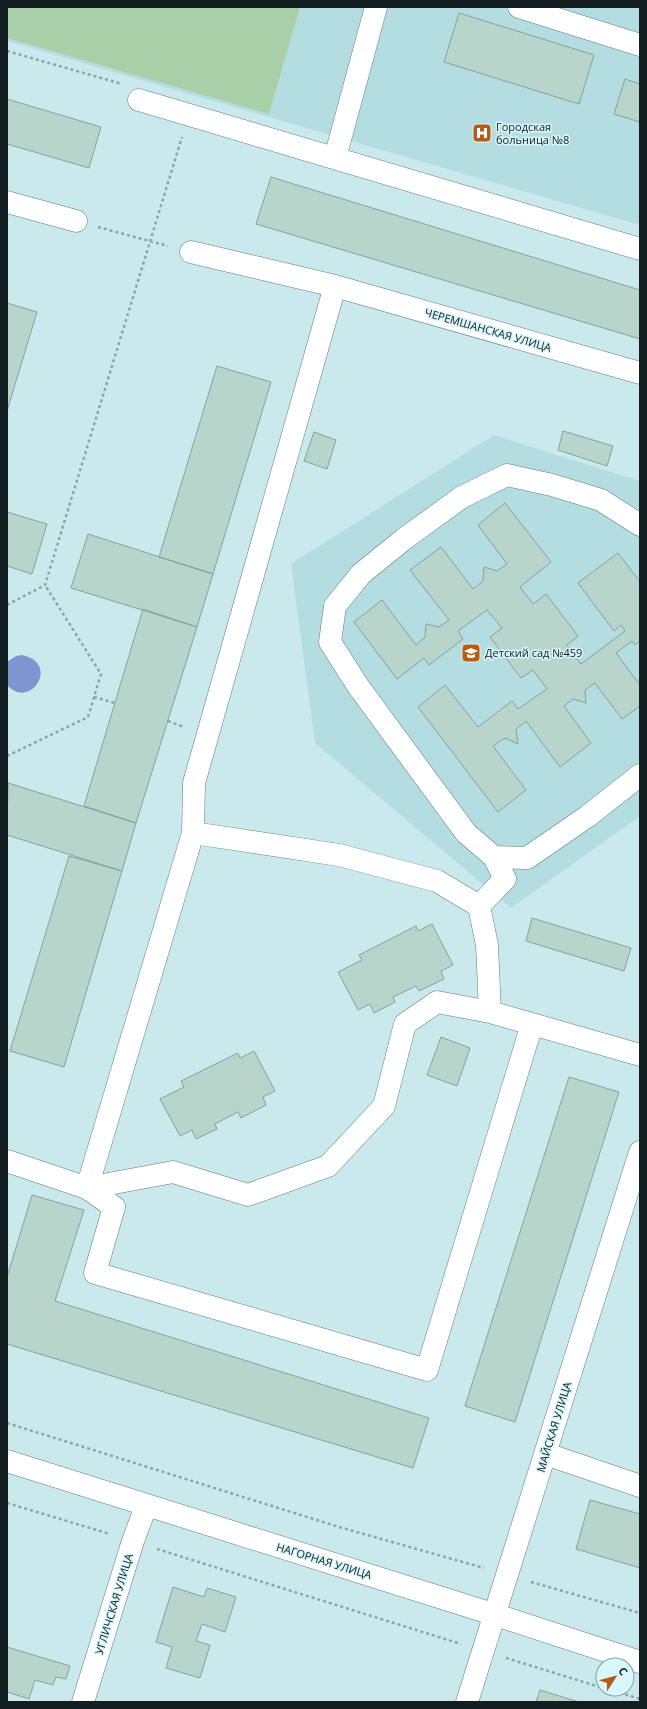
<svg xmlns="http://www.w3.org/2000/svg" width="647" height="1709" font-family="'Open Sans',sans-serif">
	<rect width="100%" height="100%" fill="#cae9ed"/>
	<path fill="#b4dde2" d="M7,7h633v218l-633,-184z
		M494,435l146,46v335l-129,92 -196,-165 -24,-179z"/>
	<path fill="#aad0a7" d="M7,7h293l-31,107 -262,-76z"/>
	<path fill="#7f95d1" d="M22,655c39,8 8,56 -15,30v-23l9,-6z"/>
	<path fill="#b8d5cc" stroke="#86a299" d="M459,13l135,42 -15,49 -135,-42z
		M625,79l15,5v38l-26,-8z
		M7,99l94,28 -12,41 -82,-24z
		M271,177l369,113v49l-384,-115z
		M7,303l30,9 -30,99z
		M217,366l54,16 -58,192 -54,-17z
		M563,431l50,15 -6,20 -49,-16z
		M314,432l22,8 -9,29 -23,-8z
		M505,503l46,59 -31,25 13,17 13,-10 32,42 -11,9 14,19 44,-33 -4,-6 -7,6 -36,-48 40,-30 22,29v59l-5,4 -3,-4 -16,12 24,32v21l-18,13 -27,-36 -10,7 1,13 -13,-4 -9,7 27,37 -31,24 -34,-46 -10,8 2,15 -13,-6 -12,8 33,44 -28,22 -80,-105 27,-22 33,42 34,-26 6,8 29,-20 -14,-19 -12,8 -31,-41 12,-9 -15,-18 -29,21 5,8 -34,26 -5,-7 -27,21 -43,-57 28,-22 34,45 9,-8 1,-13 13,3 10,-7 -39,-50 31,-23 32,42 10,-8 1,-14 13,4 10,-7 -29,-39z
		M7,512l40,12 -15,50 -25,-8z
		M88,534l125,40 -16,53 -126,-39z
		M143,609l54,18 -61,196 -52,-17z
		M8,783l128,40 -14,48 -115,-36z
		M69,856l53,15 -58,196 -54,-16z
		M532,918l99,30 -7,23 -98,-30z
		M432,924l21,41 -12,6 3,8 -25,12 -3,-5 -23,11 2,5 -21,11 -4,-9 -12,6 -20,-38 24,-12 -3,-5 57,-29 2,5z
		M441,1037l29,11 -13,38 -30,-11z
		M254,1051l21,40 -12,6 3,8 -25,13 -3,-6 -23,12 2,5 -21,10 -4,-9 -12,6 -20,-37 24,-12 -3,-6 57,-28 2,5z
		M569,1077l50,15 -104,330 -50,-16z
		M32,1195l52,15 -29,91 374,117 -16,50 -406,-124v-67z
		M590,1500l50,14v54l-64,-19z
		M173,1587l31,10 3,-9 29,9 -11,35 -23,-8 -6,17 14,4 -10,33 -34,-10 6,-21 -16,-5z
		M7,1647l63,19 -4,13 -10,-2 -3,8 -18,-5 -6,19 -22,-7z
		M540,1690l39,12h-43z"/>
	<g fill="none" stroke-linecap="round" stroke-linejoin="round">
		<g stroke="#5f7c7f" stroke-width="23">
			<path id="minor" d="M519,7l121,38
				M139,100l501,149
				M335,158l41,-151
				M7,202l69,19
				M191,252l144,34 305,87
				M335,286l-141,497 -1,50 -106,355 27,19 -19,66 332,97 105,-346
				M640,525l-39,-25 -49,-15 -45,-10 -45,22 -58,42 -43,35 -26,32 -5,36 28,44 108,147 28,24 33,1 61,-42 52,-41
				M193,833l146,22 98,26 42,25 8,39 3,67
				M479,906l26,-27 -11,-22
				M7,1161l80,27 86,-16 75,23 80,-29 56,-60 21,-82 32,-22 53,10 150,43
				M546,1454l94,32
				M7,1461l489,154 144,47
				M83,1702l50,-161 13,-35
				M467,1702l173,-550"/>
		</g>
		<path stroke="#8da5a8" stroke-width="2.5" stroke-dasharray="3 3" stroke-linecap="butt" d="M7,51l115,33
			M98,227l70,19
			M7,605l38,-20 137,-448
			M94,697l21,6
			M168,721l16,6
			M7,756l81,-39 13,-43 -56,-89
			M7,1423l332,104 145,41
			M7,1503l103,31
			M157,1549l304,95
			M531,1582l109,31
			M506,1658l97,30
			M608,1689l32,10"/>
		<use href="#minor" stroke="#fff" stroke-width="22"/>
	</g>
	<defs>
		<g id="hospital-square" transform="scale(1)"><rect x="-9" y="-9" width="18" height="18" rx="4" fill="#b95a12" stroke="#d7f7fb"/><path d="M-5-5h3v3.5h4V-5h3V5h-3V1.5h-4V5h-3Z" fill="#fff"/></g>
		<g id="school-square" transform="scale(1)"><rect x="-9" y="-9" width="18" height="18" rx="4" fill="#b95a12" stroke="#d7f7fb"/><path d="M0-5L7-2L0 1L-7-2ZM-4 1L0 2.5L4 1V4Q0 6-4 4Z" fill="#fff"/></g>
	</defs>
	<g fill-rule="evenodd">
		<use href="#hospital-square" x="482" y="133"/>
		<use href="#school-square" x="471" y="653"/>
	</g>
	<g text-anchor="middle" stroke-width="3" stroke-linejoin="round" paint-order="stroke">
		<g font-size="11" fill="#121e20" stroke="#d7f7fb" text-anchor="start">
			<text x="496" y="131">Городская<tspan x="496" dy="13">больница №8</tspan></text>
			<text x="485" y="657">Детский сад №459</text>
		</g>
		<g font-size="11" fill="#121e20" stroke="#d7f7fb">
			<text transform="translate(488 330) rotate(16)" y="4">ЧЕРЕМШАНСКАЯ УЛИЦА</text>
			<text transform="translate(554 1427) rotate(-73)" y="4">МАЙСКАЯ УЛИЦА</text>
			<text transform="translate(324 1561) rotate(17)" y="4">НАГОРНАЯ УЛИЦА</text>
			<text transform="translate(114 1604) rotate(-73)" y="4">УГЛИЧСКАЯ УЛИЦА</text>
		</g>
	</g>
	<rect width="647" height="1709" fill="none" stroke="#121e20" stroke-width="16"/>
	<g transform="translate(615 1677) rotate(54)"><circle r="19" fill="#d7f7fb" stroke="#88a0a3"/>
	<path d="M0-3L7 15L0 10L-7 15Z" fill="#b95a12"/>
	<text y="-6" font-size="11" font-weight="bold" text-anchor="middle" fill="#121e20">С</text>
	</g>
</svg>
